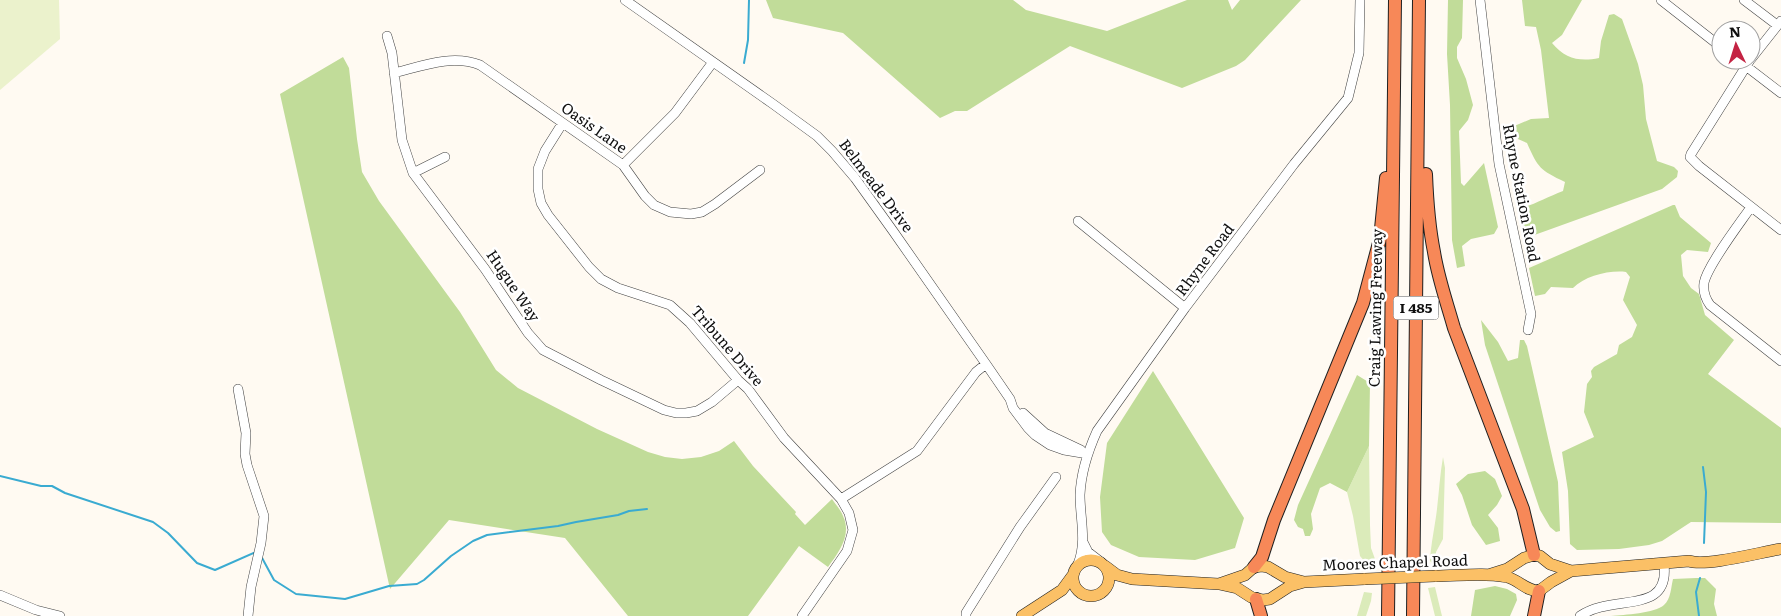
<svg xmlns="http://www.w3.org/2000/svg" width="1781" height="616" font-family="Literata,serif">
	<rect width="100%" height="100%" fill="#fffaf2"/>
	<path fill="#dbebba" d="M1369,446l1,79 1,23 4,11 -2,5 -7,-1 -6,-7 -7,-40 -6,-24z
		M1443,457l2,11 -2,71 -7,13v11l-2,2 -4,-4c1,-18 5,-35 7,-52 2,-18 3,-35 6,-52z
		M1435,587l6,25 1,4h-7l-7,-28z
		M1364,592l8,1 -1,8 -5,15h-9z"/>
	<path fill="#c1dc99" d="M766,0h247l13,10 81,21 80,-31h41l4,10 8,-10h61l-56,60 -9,6 -54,22 -112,-42 -103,65h-12l-15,7 -97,-85 -70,-15z
		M1448,0h15l-1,38 -5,9v11l9,21 7,26 -5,15 -9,11 2,52 3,3 20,-23 14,64 -4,7 -23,5 -9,7 3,20 -8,2 -5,-28 -2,-135 -3,-51z
		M1522,0h60l-20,35 -10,8c13,16 28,19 47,15l2,-17 8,-26 5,-1 8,5 16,45 5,21 3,34 11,42 17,6 4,4 -1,6 -15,12 -139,50 -5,-30c16,-4 29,-12 45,-18l2,-9c-25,-12 -27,-14 -38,-39l-16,-7 1,-9 19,-8 18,-1 -8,-68 -5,-23 -11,-1z
		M343,57l6,11 8,71 5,33 17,29 81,111 36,58 22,18 79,41 51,23 17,5 17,2 19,-2 18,-6 15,-10 19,25 43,46 -1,2 10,11 27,-26c3,5 9,11 11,17 9,19 -4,36 -15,51l-29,-21 -51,70h-120l-63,-78 -116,-18 -59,69 -110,-495z
		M1673,205h2l5,12 31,26 -3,9 -21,-2 -6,5 2,21 8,12 8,6 6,21 29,25 -26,34 73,54v95l-90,-1 -29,19 -13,4 -30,4 -42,1 -7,-6 -2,-53 -6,-39 32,-15 -10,-25 3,-28 5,-7 -1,-6 3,-4 23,-13 2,-9 13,-8 5,-12 -14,-25 7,-23 -4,-5c-17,-2 -41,4 -53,16l-22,-1 -6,7 -10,2 -6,-28z
		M1481,320l17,22 10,19 10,-3 2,-18h4l3,6 31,136 2,49 -4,1 -6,-5 -10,-17 -55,-165z
		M1153,371l91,147 -9,30 -40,12 -56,-3 -28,-12 -9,-13 -2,-35 7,-54z
		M1357,375l13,8 -1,63 -22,46 -17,-9 -10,5 -9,26 2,15 -3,7h-5l-2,-7 -5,-2 -4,-7 4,-15z
		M1485,471l10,8 7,17 -5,9 -9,10 10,13 2,13 -14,4 -14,-20 -10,-30 -6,-11 12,-10z
		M1696,578h9l11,11 -2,15 3,12h-106c13,-1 44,-3 53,-11 7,-6 7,-18 9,-26z
		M1495,586l12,3 9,5 1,6 -7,16h-39l4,-26z"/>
	<path fill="#ebf2cc" d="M0,0h59l1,39 -60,51z"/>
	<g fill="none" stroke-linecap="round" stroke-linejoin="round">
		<path stroke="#3aabd1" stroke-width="2" d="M744,63l4,-23 1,-40
			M1703,467l3,25 -2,51
			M0,476l41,10h11l13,7 88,29 15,11 29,30 18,7 41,-18
			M261,556l13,24 22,14 49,5 44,-13 28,-2 7,-4 27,-24 22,-15 14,-6 71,-9 18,-4 42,-7 11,-4 18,-2
			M1699,616l-3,-24 4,-14"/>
		<g stroke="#424242" stroke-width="10">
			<path id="minor" d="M625,0l148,104 44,32 15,15 23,27 38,53 93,133 24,35 3,9 15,20 7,7 15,10 14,5 24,4
				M1480,0l19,164 32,150 -3,16
				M1661,0l60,47
				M1744,0l33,25
				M387,36l5,17 10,87 11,33 72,96 43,64 15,17 58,30 63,30 12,3h10l11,-2 15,-9 26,-22
				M1751,59l30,-38
				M1738,60l43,33
				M1750,60l-59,94 -1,3 9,9 82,64
				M394,73c28,-7 58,-19 86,-8l143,100 22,31 9,9 16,7 21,2 11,-2 13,-8 45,-34
				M562,124l-17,27 -7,18v20l3,14 7,12 41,52 12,12 17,9 52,17 20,18 48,57 10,9 36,49 57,61 8,14 4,17 -6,21 -45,65
				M623,165l52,-52 38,-51
				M413,173l32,-16
				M1751,207c-11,16 -44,59 -47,76 -1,8 1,15 6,22l71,56
				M1078,221l107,87
				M238,389l8,44 -1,21 2,11 17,51 -3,27 -10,44 -3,29
				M1023,413l22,20 36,17
				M841,499l76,-48 59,-79 10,-8
				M1083,542l5,10 13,10
				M1078,564c9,-22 2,-46 2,-69 1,-23 8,-44 17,-64l88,-123 109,-144 54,-66 11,-45 1,-53
				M0,595l36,15 24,6
				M966,616v-3l54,-86 36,-50
				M1580,616c34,-23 90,0 84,-52"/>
		</g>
		<g stroke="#202020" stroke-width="12">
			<path id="major" d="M1073 578a18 18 0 1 1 36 0a18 18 0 1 1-36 0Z
				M1105,566l12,9 15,4 87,5 18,4 14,9 12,3 7,-1 20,-13 14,-4
				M1488,575l19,-6 17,-11 10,-3 6,1 10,8 21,7 118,-10c17,6 72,-9 92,-12
				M1435,576c23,0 48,-4 72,1 12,3 19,14 32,14l12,-9 20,-11
				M1219,584l26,-9 9,-8 8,-1 6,1 17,10 19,5 61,-3
				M1022,616l40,-26 11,-15"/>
		</g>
		<g stroke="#202020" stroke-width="14">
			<path id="highway" d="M1426,174c1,26 3,53 8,78 4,26 13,51 20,76l69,181 11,46
				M1254,567l8,-10 12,-37 89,-217 17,-64 6,-61
				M1256,599l5,17
				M1388,616l7,-616
				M1413,616l6,-616
				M1534,616l5,-25"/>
		</g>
		<use href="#minor" stroke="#fff" stroke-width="9"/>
		<use href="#major" stroke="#fbc066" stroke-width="11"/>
		<use href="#highway" stroke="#f78858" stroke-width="12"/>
		<g stroke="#202020" stroke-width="12" stroke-linecap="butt">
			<path id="major-bridge" d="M1365,579l70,-3"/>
		</g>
		<use href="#major-bridge" stroke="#fbc066" stroke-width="11"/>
	</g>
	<g text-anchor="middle" stroke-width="5" stroke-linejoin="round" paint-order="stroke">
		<rect fill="#fff" stroke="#575757" stroke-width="1" x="1393.5" y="296.5" width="45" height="23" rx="4"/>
		<g font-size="14" font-weight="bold" fill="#0f0f0f">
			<text x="1416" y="313">I 485</text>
		</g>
		<g font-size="15" fill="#0f0f0f" stroke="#fff">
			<text transform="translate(594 128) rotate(35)" y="5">Oasis Lane</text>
			<text transform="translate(876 186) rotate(53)" y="5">Belmeade Drive</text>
			<text transform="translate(1521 193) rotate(79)" y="5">Rhyne Station Road</text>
			<text transform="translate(1205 260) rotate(-53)" y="5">Rhyne Road</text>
			<text transform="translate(513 286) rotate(56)" y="5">Hugue Way</text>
			<text transform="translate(1376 308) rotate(-89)" y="5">Craig Lawing Freeway</text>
			<text transform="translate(727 346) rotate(49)" y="5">Tribune Drive</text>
			<text transform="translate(1395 563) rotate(-2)" y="5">Moores Chapel Road</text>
		</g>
	</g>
	<g transform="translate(1736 45) rotate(356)"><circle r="24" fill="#ffffff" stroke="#9f9f9f"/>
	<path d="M0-4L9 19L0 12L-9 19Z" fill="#c42343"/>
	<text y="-8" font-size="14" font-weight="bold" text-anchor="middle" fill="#0f0f0f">N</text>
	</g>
</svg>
